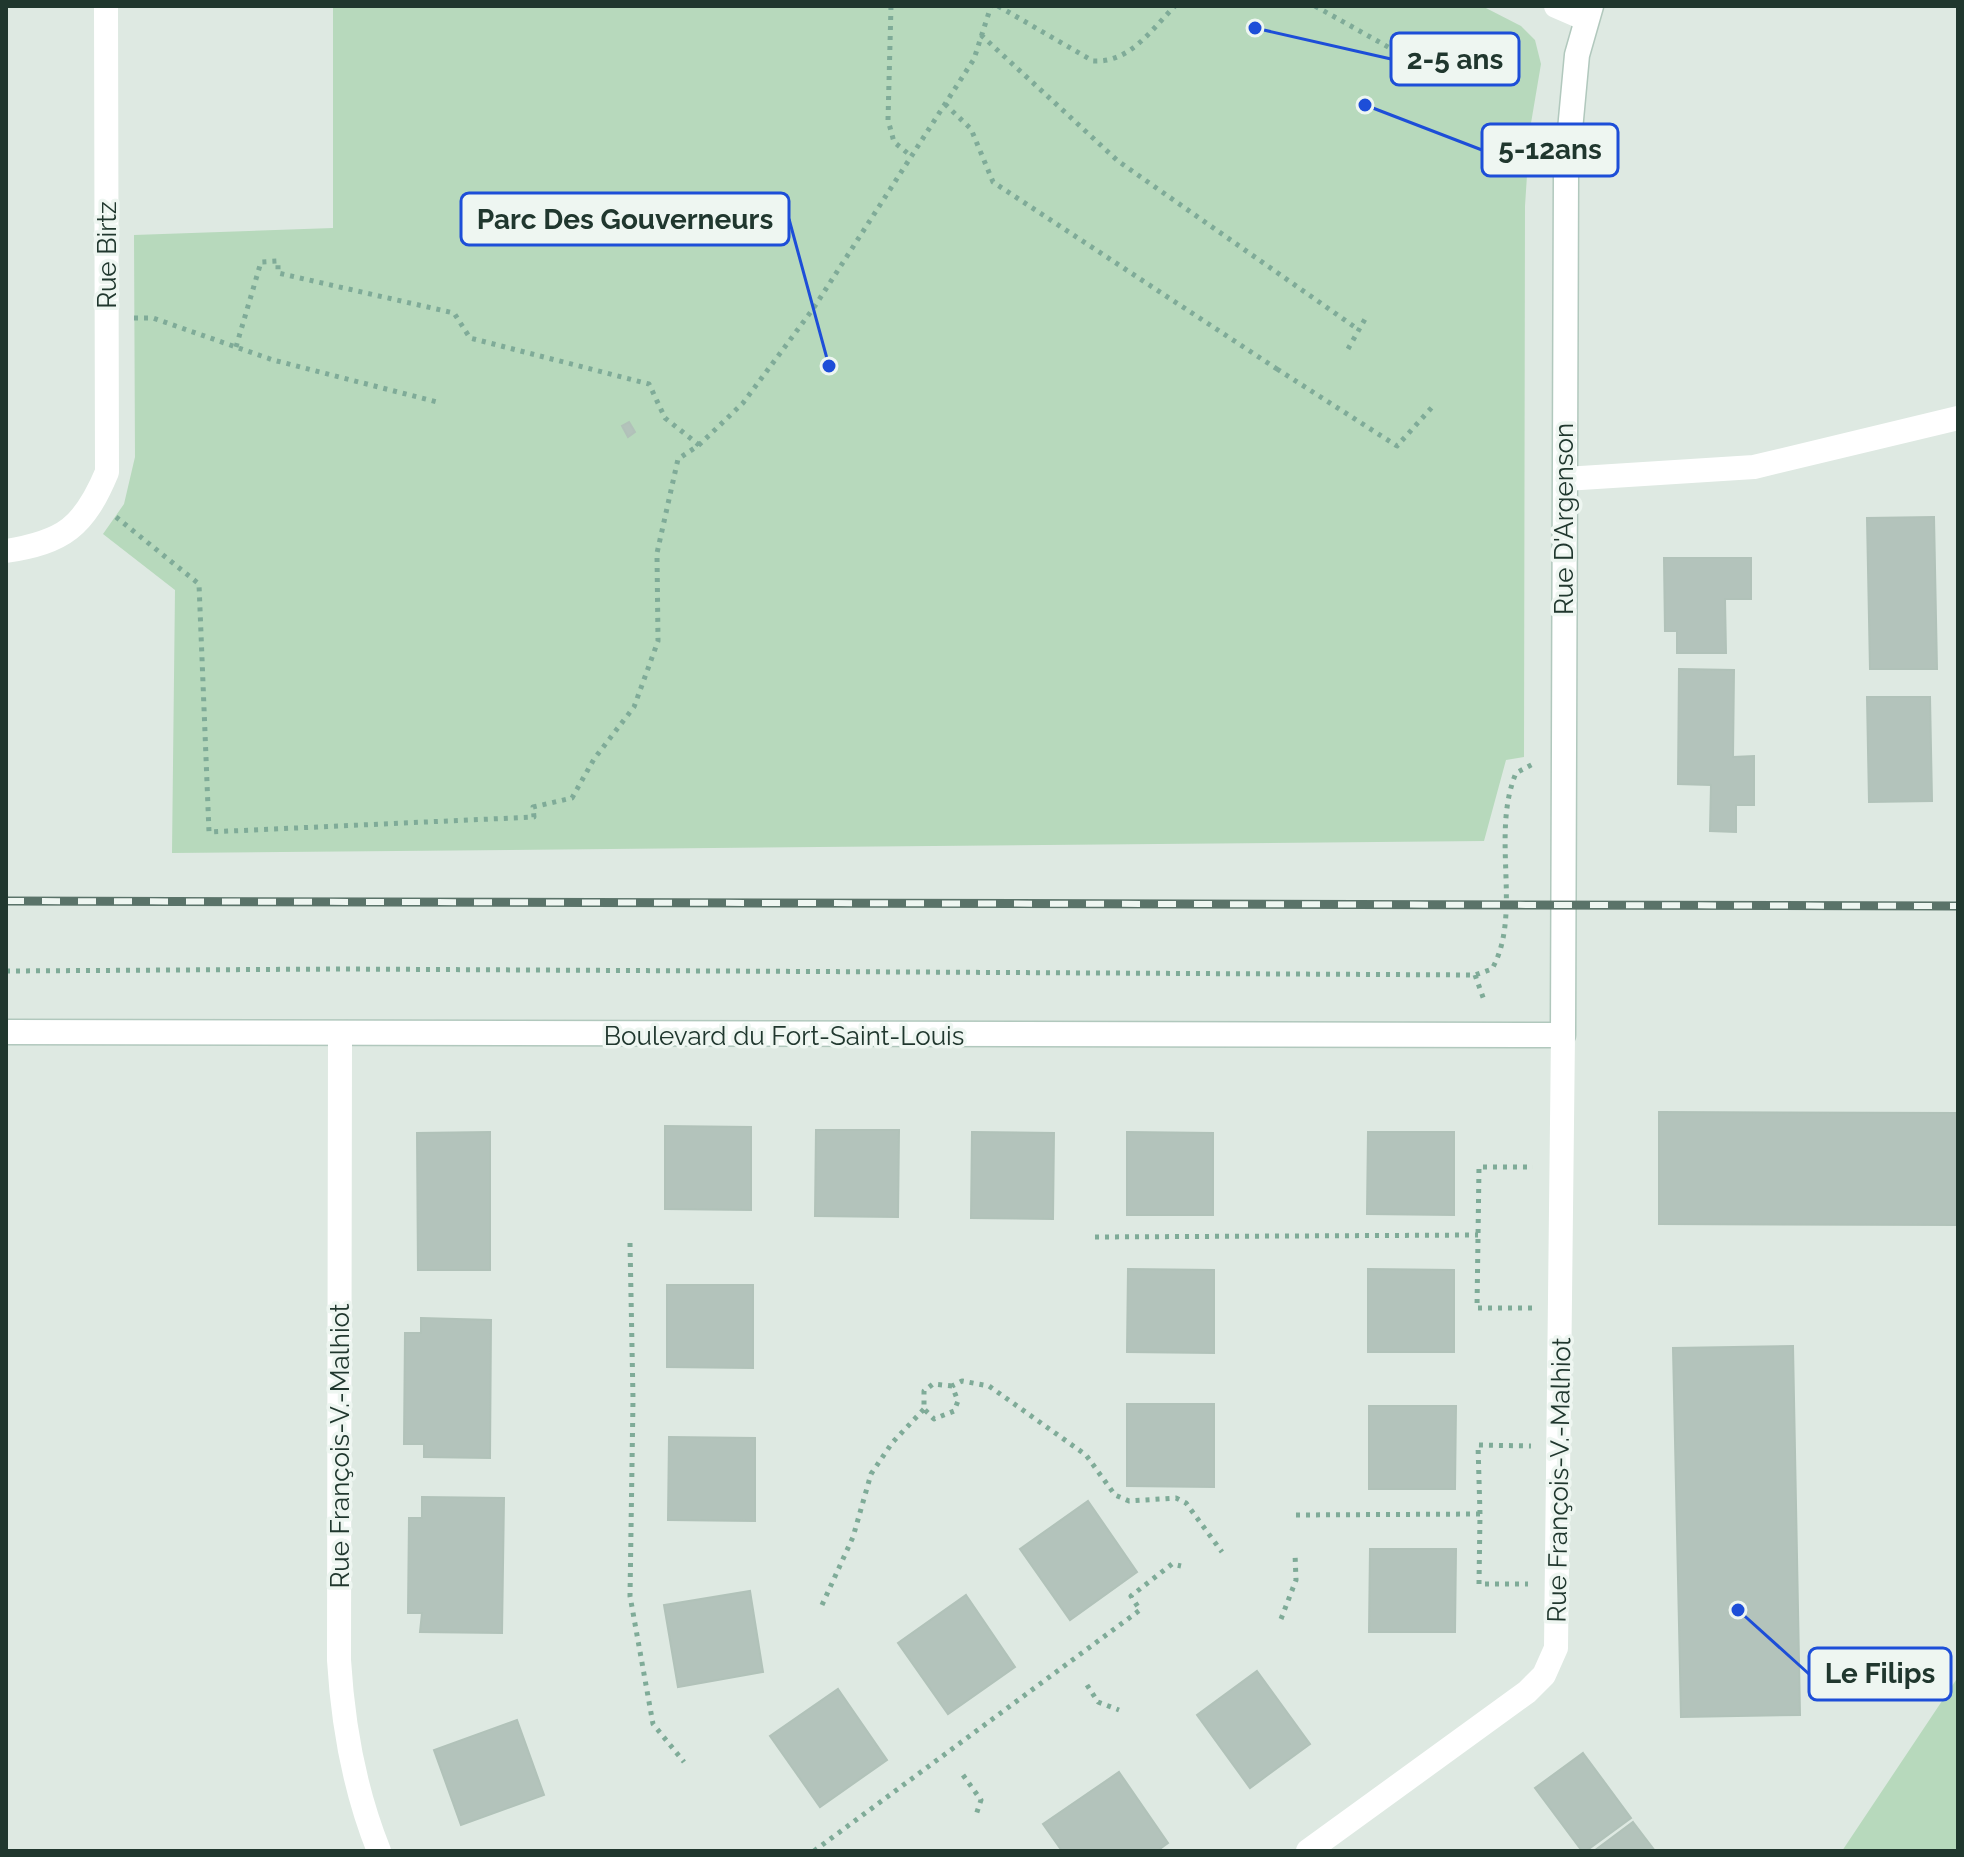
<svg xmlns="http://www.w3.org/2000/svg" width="1964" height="1857" font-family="Raleway,sans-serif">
	<rect width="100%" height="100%" fill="#dee9e2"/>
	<path fill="#b7d9bc" d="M333,6h1149l39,20 14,14 6,24 -11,65 -5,77 -1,551 -18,3 -22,81 -1312,12 3,-263 -72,-56 21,-30 11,-47 -1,-222 199,-7z
		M1958,1677v174h-116z"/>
	<path fill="#b3c3bb" stroke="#b1c2b9" stroke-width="2" d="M629,422l6,10 -7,5 -6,-11z
		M1934,517l3,152h-67l-3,-151z
		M1664,558h87v41h-26l1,54h-49v-22h-12z
		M1679,669l55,1 -1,87 21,-1v49h-18v27l-26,-1 1,-46 -33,-1z
		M1867,697h63l2,104 -63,1z
		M1659,1112l299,1v112l-299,-1z
		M665,1126l86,1v83l-86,-1z
		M816,1130h83l-1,87 -83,-1z
		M490,1132v138h-72l-1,-137z
		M972,1132l82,1 -1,86 -82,-1z
		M1127,1132l86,1v82h-86z
		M1368,1132h86v83l-87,-1z
		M1128,1269l86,1v83l-87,-1z
		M1368,1269l86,1v82h-86z
		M667,1285h86v83l-86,-1z
		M421,1318l70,2 -1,138 -66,-1v-13h-20l1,-111h16z
		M1793,1346l7,369 -119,2 -8,-369z
		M1127,1404h87v83l-87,-1z
		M1369,1406h87l-1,83h-86z
		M669,1437l86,1v83l-87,-1z
		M422,1497l82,1 -2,135 -82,-1 2,-19h-14l1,-95h13z
		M1088,1501l49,71 -67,48 -50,-71z
		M1370,1549h86l-1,83h-86z
		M750,1591l13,81 -85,15 -14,-82z
		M966,1595l49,72 -67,47 -50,-71z
		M1257,1671l53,73 -60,44 -53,-73z
		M838,1689l49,71 -67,47 -50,-71z
		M517,1720l27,75 -83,30 -27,-75z
		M1583,1753l48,65 -45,33h-4l-47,-63z
		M1119,1772l49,71 -11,8h-95l-19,-27z
		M1633,1822l22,29h-61z"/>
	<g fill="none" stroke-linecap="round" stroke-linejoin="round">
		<g stroke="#b1c8bd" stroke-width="27">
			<path id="secondary" d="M6,1032l1557,3 3,-862 11,-118 14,-49"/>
		</g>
		<path stroke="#7fab98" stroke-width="5" stroke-dasharray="4 6" stroke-linecap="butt" d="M891,6l-3,114 6,22 17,14
			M998,6l95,55c37,2 58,-31 82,-55
			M1315,6l91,51 -9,15
			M981,35l137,126 241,169
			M945,104l26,25 22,53 284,187 -3,4
			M134,318h19l120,42 164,42
			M236,347l25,-85 17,-1v12l176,40 16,25 179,46 16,34 34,27
			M1348,349l17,-30
			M1277,369l120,77 37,-41
			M116,517l83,67 10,248 325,-15 -1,-10 39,-9 22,-39 40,-52 24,-66 -1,-88 21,-94 21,-14 44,-42 70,-94 161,-250 17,-53
			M6,971l335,-2 1134,6 17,-6c31,-55 -2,-134 24,-196l17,-9
			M1475,975l9,25
			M1095,1237l383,-2
			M630,1243l3,156 -3,197 23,128 31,38
			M1532,1308h-55l2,-141h54
			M952,1386l-19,-2 -9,7v18l10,10 20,-8 4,-10 -6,-15 10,-5 27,5 97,69 29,40 14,6 47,-3 10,5 36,49
			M1480,1514l-2,-69 53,1
			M1296,1515l184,-1 -1,70h49
			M822,1605l31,-68 18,-63 21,-31 32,-34
			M1281,1619l15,-39 -1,-27
			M1087,1685l11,17 21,8
			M963,1775l18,25 -5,15
			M814,1851l326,-241 -9,-14 41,-32 9,2"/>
		<path stroke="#fff" stroke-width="24" d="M1556,6l30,13
			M1565,479l189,-12 204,-49
			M6,551c58,-9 78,-24 101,-79l-1,-466
			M340,1035l-1,625c4,67 15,129 40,191
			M1308,1851l219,-159 17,-17 12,-27 7,-613"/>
		<use href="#secondary" stroke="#fff" stroke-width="24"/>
		<g stroke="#5a7369" stroke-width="9">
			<path id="rail" d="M6,901l1952,5"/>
		</g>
		<use href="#rail" stroke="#eef6f1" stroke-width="6" stroke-dasharray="18" stroke-linecap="butt"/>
	</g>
	<g text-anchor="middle" stroke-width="7" stroke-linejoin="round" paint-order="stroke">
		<g font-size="26" fill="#20372e" stroke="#eef6f1">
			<text transform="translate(107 255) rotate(-90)" y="9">Rue Birtz</text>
			<text transform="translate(1564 519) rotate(-90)" y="9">Rue D'Argenson</text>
			<text x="784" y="1045">Boulevard du Fort-Saint-Louis</text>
			<text transform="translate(340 1446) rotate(-90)" y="9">Rue François-V.-Malhiot</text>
			<text transform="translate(1559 1480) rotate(-89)" y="9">Rue François-V.-Malhiot</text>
		</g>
	</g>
	<path fill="none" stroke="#1d4ed8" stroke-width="3" d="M1255 28L1391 59M1365 105L1482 150M829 366L789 219M1738 1610L1809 1674"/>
	<g fill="#1d4ed8" stroke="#eef6f1" stroke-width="3">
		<circle cx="1255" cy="28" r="8"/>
		<circle cx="1365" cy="105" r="8"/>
		<circle cx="829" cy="366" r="8"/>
		<circle cx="1738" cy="1610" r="8"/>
	</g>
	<g fill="#eef6f1" stroke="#1d4ed8" stroke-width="3">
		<rect x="1391" y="33" width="128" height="52" rx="8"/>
		<rect x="1482" y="124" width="136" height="52" rx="8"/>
		<rect x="461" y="193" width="328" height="52" rx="8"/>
		<rect x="1809" y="1648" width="142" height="52" rx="8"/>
	</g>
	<g font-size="28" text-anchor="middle" font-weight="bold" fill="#20372e">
		<text x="1455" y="69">2-5 ans</text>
		<text x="1550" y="159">5-12ans</text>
		<text x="625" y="229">Parc Des Gouverneurs</text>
		<text x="1880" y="1683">Le Filips</text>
	</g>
	<rect width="1964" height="1857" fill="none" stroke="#20372e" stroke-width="16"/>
</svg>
